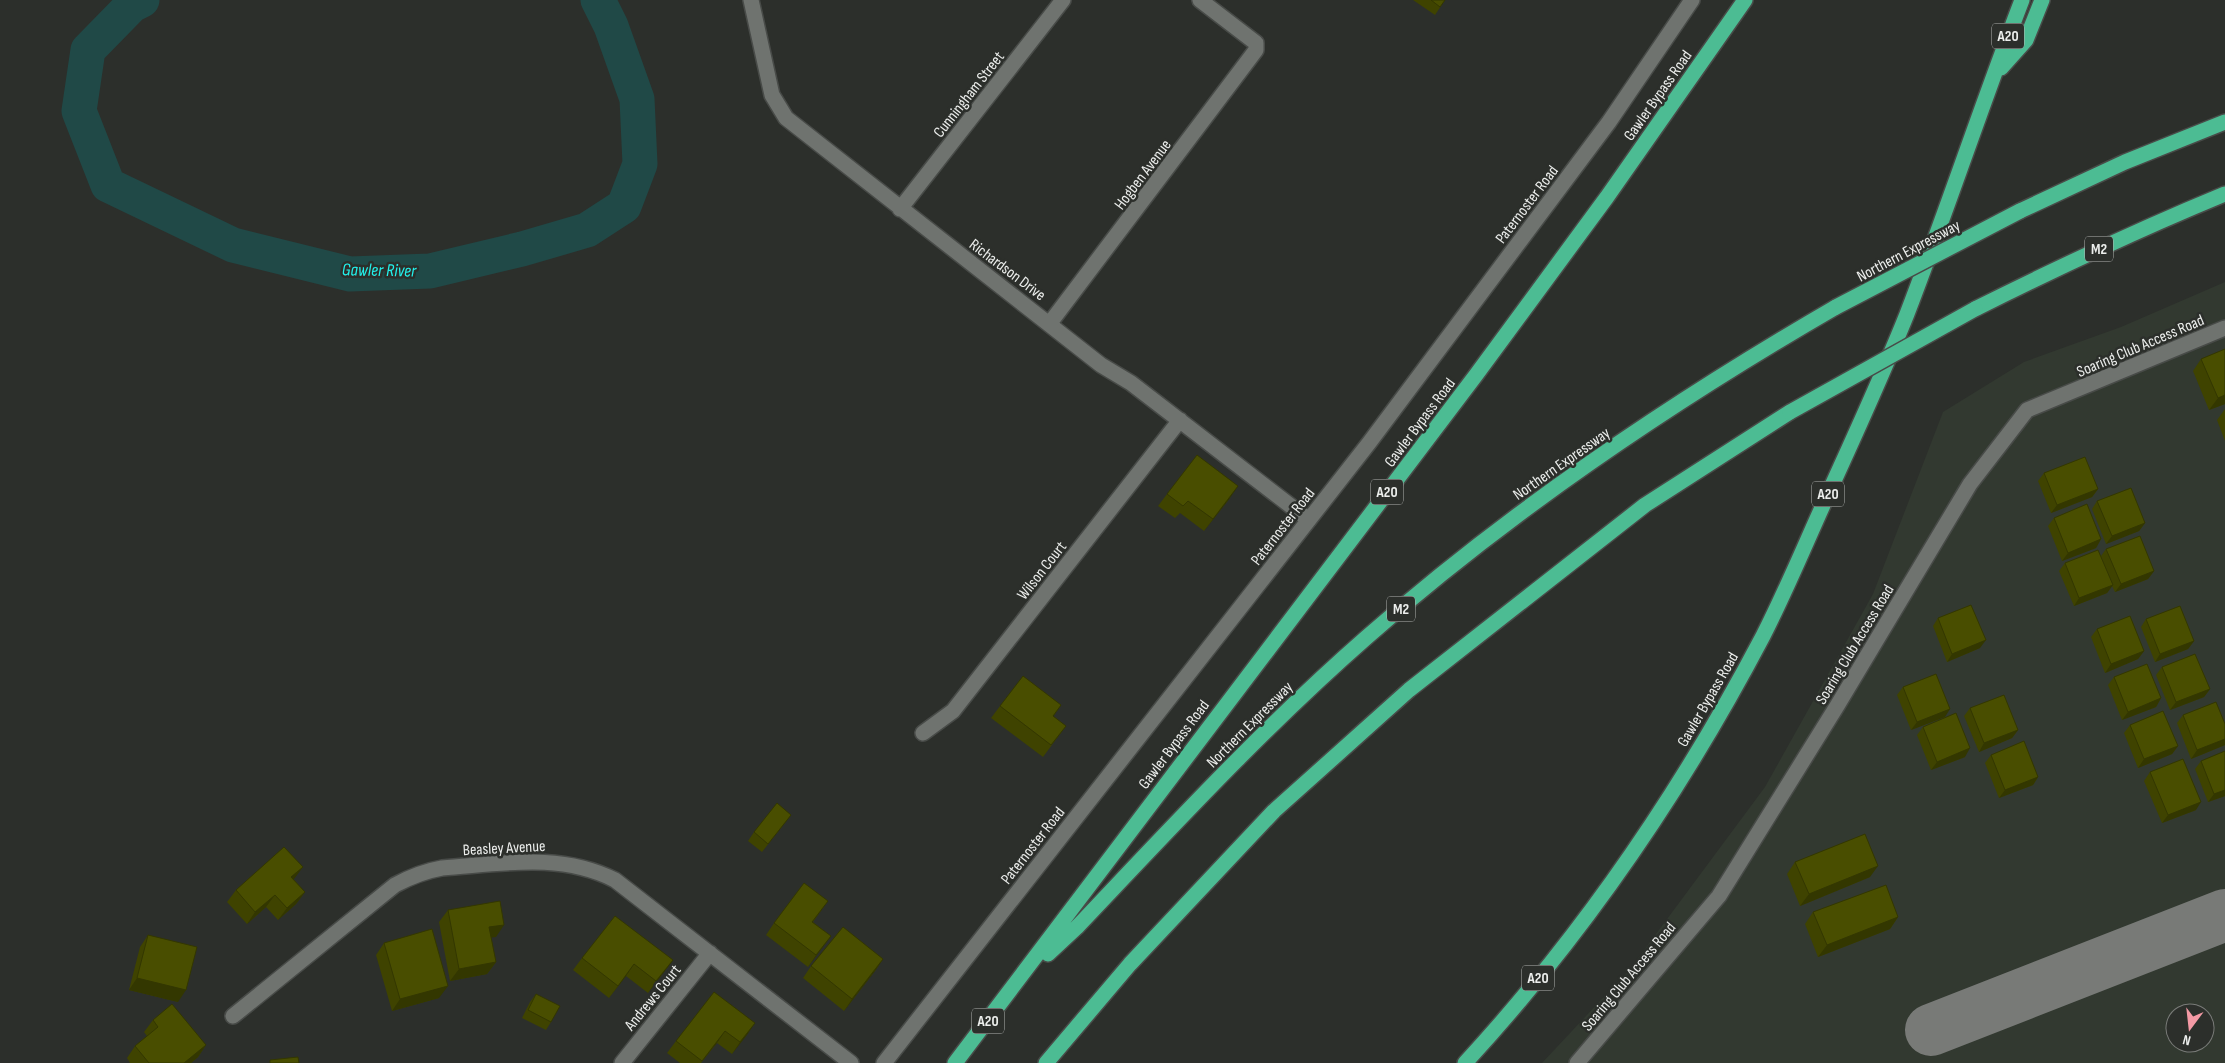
<svg xmlns="http://www.w3.org/2000/svg" width="2225" height="1063" font-family="'Sofia Sans Condensed',sans-serif">
	<rect width="100%" height="100%" fill="#2c2f2b"/>
	<path fill="#323930" fill-rule="evenodd" d="M2225,282v781h-683l88,-94 135,-182 108,-193 70,-182 81,-50 97,-35zM2175,1013h30v30h-30z"/>
	<g fill="none" stroke-linecap="round" stroke-linejoin="round">
		<path stroke="#204947" stroke-width="35" d="M142,0l-10,5 -44,45 -9,61 29,74 125,60 117,29 80,-3 92,-22 65,-19 37,-24 16,-42 -3,-65 -26,-73 -13,-26"/>
		<path stroke="#787a77" stroke-width="52" d="M1931,1030l294,-115"/>
		<g stroke="#484b48" stroke-width="18">
			<path id="street" d="M751,0l21,95 14,23 315,247 30,18 178,137
				M900,209l163,-209
				M1050,323l206,-273v-7l-56,-43
				M923,733l30,-22 227,-291
				M233,1016l162,-131c15,-8 30,-14 47,-17 59,-4 118,-16 173,12l236,183
				M622,1063l88,-110
				M884,1063l485,-620 240,-321 83,-122
				M1577,1063l142,-167 118,-190 133,-222 57,-74 198,-82"/>
		</g>
		<g stroke="#484b48" stroke-width="18">
			<path id="highway" d="M2001,68l25,-28 16,-40
				M2020,211l105,-49 100,-40
				M1975,309c82,-41 165,-80 250,-115
				M1048,954l29,-27c94,-99 187,-200 290,-290 143,-126 305,-235 469,-330
				M955,1063l521,-688 131,-178 138,-197
				M1046,1063l84,-99 144,-153 135,-121 236,-185 145,-93
				M1465,1063c118,-128 217,-273 298,-427 24,-47 44,-96 66,-144 27,-59 54,-118 78,-178 40,-104 75,-210 115,-314"/>
		</g>
		<use href="#street" stroke="#6f736f" stroke-width="15"/>
		<use href="#highway" stroke="#4cbc93" stroke-width="15"/>
		<g stroke="#484b48" stroke-width="18" stroke-linecap="butt">
			<path id="highway-bridge" d="M1836,307l184,-96
				M1790,412l185,-103"/>
		</g>
		<use href="#highway-bridge" stroke="#4cbc93" stroke-width="15"/>
	</g>
	<path fill="#3f4300" d="M1413,0h32l-10,15z
		M2201,359l24,45 -16,6 -16,-39z
		M2225,409v32l-8,-21z
		M2044,473l54,16 -6,8 -41,16 -13,-32z
		M1167,494l63,4 -26,33 -24,-18 -5,5 -17,-12z
		M2097,501l48,22 -6,8 -33,13 -14,-35z
		M2054,518l47,21 -5,9 -34,13 -14,-35z
		M2106,549l48,22 -6,8 -33,13 -3,-6 -5,7 -33,13 -15,-35 6,-8 36,-7z
		M1938,618l42,30 -33,14 -14,-36z
		M2146,619l48,22 -6,8 -33,13 -14,-35z
		M2097,629l47,22 -6,8 -33,14 -14,-36z
		M2162,667l48,22 -6,8 -34,13 -14,-35z
		M2114,677l47,21 -5,9 -34,13 -14,-35z
		M1903,687l42,30 -34,13 -14,-35z
		M1061,705l-8,12 13,9 -23,31 -52,-39 9,-12z
		M1970,708l48,22 -6,8 -33,14 -15,-36z
		M2183,715l42,30 -34,14 -14,-36z
		M2130,725l48,21 -6,8 -34,14 -14,-35z
		M1923,727l42,30 -34,13 -14,-35z
		M1991,755l47,22 -5,8 -34,13 -14,-35z
		M2201,761l24,35 -17,6 -13,-33z
		M2150,772l46,38 -34,13 -18,-42z
		M791,815l-29,37 -14,-11 6,-9z
		M1795,862l75,15 -70,29 -13,-32z
		M294,880l11,12 -9,12 -18,16 -12,-13 -19,17 -20,-22 9,-12z
		M828,901l-15,21 18,14 -23,31 -42,-32 8,-12z
		M448,910l48,27h-5l5,25 -9,12 -37,7 -11,-59z
		M1813,912l85,5 -8,12 -72,28 -13,-33z
		M148,935l30,67 -49,-12 11,-43z
		M384,943l55,55 -47,13 -16,-56z
		M582,958l91,2 -25,33 -22,-17 -17,22 -36,-28z
		M883,959l-8,12 -31,40 -41,-33 8,-12z
		M536,994l15,28 -5,8 -24,-12 8,-16z
		M153,1020l53,25 -8,12 -7,6h-61l-3,-5 8,-12 12,-10 -3,-4z
		M755,1023l-23,31 -15,-11 -16,20h-21l-13,-10 9,-12z"/>
	<path fill="#333700" d="M2225,395v9l-16,6 9,-12z
		M1238,486l-8,12 -26,33 9,-12z
		M2098,489l-6,8 -41,16 6,-8z
		M2145,523l-6,8 -33,13 6,-8z
		M2101,539l-5,9 -34,13 6,-8z
		M2154,571l-6,8 -33,13 6,-8z
		M2113,585l-6,8 -33,13 5,-8z
		M1986,640l-6,8 -33,14 5,-8z
		M2194,641l-6,8 -33,13 5,-8z
		M2144,651l-6,8 -33,14 6,-9z
		M2210,689l-6,8 -34,13 6,-8z
		M2161,698l-5,9 -34,13 6,-8z
		M1950,709l-5,8 -34,13 6,-8z
		M2018,730l-6,8 -33,14 5,-9z
		M2225,739v6l-34,14 6,-9z
		M2178,746l-6,8 -34,14 6,-9z
		M1970,748l-5,9 -34,13 6,-8z
		M2038,777l-5,8 -34,13 6,-8z
		M2225,790v6l-17,6 6,-8z
		M2201,802l-5,8 -34,13 6,-8z
		M1878,866l-8,11 -70,29 9,-12z
		M303,867l-9,12 -11,10 8,-12z
		M305,892l-9,12 -18,16 9,-12z
		M275,895l-9,12 -19,17 8,-12z
		M1898,917l-8,12 -72,28 9,-12z
		M504,925l-8,12 -15,2 8,-12z
		M831,936l-9,12 -14,19 8,-12z
		M883,959l-8,12 -31,40 8,-12z
		M673,960l-9,12 -16,21 8,-12z
		M496,962l-9,12 -37,7 9,-12z
		M634,964l-8,12 -17,22 9,-12z
		M137,978l49,12 -8,12 -49,-12z
		M448,986l-9,12 -47,13 8,-12z
		M755,1023l-8,12 -15,19 8,-12z
		M725,1031l-8,12 -17,20z
		M206,1045l-8,12 -7,6h-7z"/>
	<path fill="#494e00" stroke="#333700" d="M1431,0h14l-5,7z
		M2225,349v46l-7,3 -17,-39z
		M1197,455l41,31 -25,33 -25,-18 -5,5 -16,-12z
		M2085,457l13,32 -41,16 -13,-32z
		M2131,488l14,35 -33,13 -15,-35z
		M2087,504l14,35 -33,14 -14,-35z
		M2140,536l14,35 -33,13 -15,-35z
		M2098,550l15,35 -34,13 -14,-35z
		M1971,605l15,35 -34,14 -14,-36z
		M2180,606l14,35 -34,13 -14,-35z
		M2130,616l14,35 -33,13 -14,-35z
		M2195,654l15,35 -34,13 -14,-35z
		M2147,664l14,34 -33,14 -14,-35z
		M1936,674l14,35 -33,13 -14,-35z
		M1023,676l38,29 -8,11 13,10 -15,19 -51,-39z
		M2004,695l14,35 -34,13 -14,-35z
		M2216,702l9,22v15l-28,11 -14,-35z
		M2163,711l15,35 -34,13 -14,-34z
		M1956,713l14,35 -33,14 -14,-35z
		M2024,741l14,36 -33,13 -14,-35z
		M2225,751v39l-11,4 -13,-33z
		M2183,759l18,43 -33,13 -18,-43z
		M777,803l14,12 -23,29 -14,-12z
		M1865,834l13,32 -69,28 -14,-32z
		M284,847l19,20 -12,10 14,15 -18,16 -12,-13 -20,17 -19,-22z
		M804,883l24,18 -16,21 19,14 -15,19 -42,-32z
		M1886,885l12,32 -71,28 -14,-33z
		M500,901l4,24 -15,2 7,35 -37,7 -11,-59z
		M615,916l58,44 -17,21 -22,-17 -16,22 -36,-28z
		M843,927l40,32 -31,40 -41,-33z
		M432,929l16,57 -48,13 -16,-56z
		M148,935l49,12 -11,43 -49,-12z
		M714,992l41,31 -15,19 -15,-11 -23,30 -26,-20z
		M536,994l24,12 -9,16 -23,-12z
		M172,1004l34,41 -22,18h-35l-14,-17 23,-19 -5,-7z
		M298,1057l1,6h-29v-3z"/>
	<g text-anchor="middle" stroke-width="5" stroke-linejoin="round" paint-order="stroke">
		<g fill="#2c2f2b" stroke="#b2b5b2" stroke-width="1">
			<rect x="1992" y="23.5" width="32" height="25" rx="4"/>
			<rect x="2085" y="236.5" width="28" height="25" rx="4"/>
			<rect x="1371" y="479.5" width="32" height="25" rx="4"/>
			<rect x="1812" y="481.5" width="32" height="25" rx="4"/>
			<rect x="1387" y="596.5" width="28" height="25" rx="4"/>
			<rect x="1522" y="965.5" width="32" height="25" rx="4"/>
			<rect x="972" y="1008.5" width="32" height="25" rx="4"/>
		</g>
		<g font-size="15" font-weight="bold" fill="#eceeec">
			<text x="2008" y="41">A20</text>
			<text x="2099" y="254">M2</text>
			<text x="1387" y="497">A20</text>
			<text x="1828" y="499">A20</text>
			<text x="1401" y="614">M2</text>
			<text x="1538" y="983">A20</text>
			<text x="988" y="1026">A20</text>
		</g>
		<g font-size="16" fill="#eceeec" stroke="#2c2f2b">
			<text transform="translate(968 94) rotate(-52)" y="6">Cunningham Street</text>
			<text transform="translate(1657 95) rotate(-55)" y="6">Gawler Bypass Road</text>
			<text transform="translate(1142 174) rotate(-53)" y="6">Hogben Avenue</text>
			<text transform="translate(1526 204) rotate(-53)" y="6">Paternoster Road</text>
			<text transform="translate(1908 250) rotate(-28)" y="6">Northern Expressway</text>
			<text transform="translate(1008 269) rotate(37)" y="6">Richardson Drive</text>
			<text transform="translate(2140 345) rotate(-23)" y="6">Soaring Club Access Road</text>
			<text transform="translate(1419 422) rotate(-53)" y="6">Gawler Bypass Road</text>
			<text transform="translate(1561 463) rotate(-35)" y="6">Northern Expressway</text>
			<text transform="translate(1282 526) rotate(-52)" y="6">Paternoster Road</text>
			<text transform="translate(1041 570) rotate(-52)" y="6">Wilson Court</text>
			<text transform="translate(1854 644) rotate(-59)" y="6">Soaring Club Access Road</text>
			<text transform="translate(1707 699) rotate(-60)" y="6">Gawler Bypass Road</text>
			<text transform="translate(1249 724) rotate(-45)" y="6">Northern Expressway</text>
			<text transform="translate(1173 744) rotate(-53)" y="6">Gawler Bypass Road</text>
			<text transform="translate(1032 845) rotate(-52)" y="6">Paternoster Road</text>
			<text transform="translate(504 847) rotate(-3)" y="6">Beasley Avenue</text>
			<text transform="translate(1628 976) rotate(-50)" y="6">Soaring Club Access Road</text>
			<text transform="translate(652 997) rotate(-51)" y="6">Andrews Court</text>
		</g>
		<g font-size="18" font-style="italic" fill="#22f2ec" stroke="#2c2f2b">
			<text transform="translate(379 270) rotate(1)" y="6">Gawler River</text>
		</g>
	</g>
	<g transform="translate(2190 1028) rotate(195)"><circle r="24" fill="#2c2f2b" stroke="#797b78"/>
	<path d="M0-4L9 19L0 12L-9 19Z" fill="#f49aa5"/>
	<text y="-8" font-size="14" font-weight="bold" text-anchor="middle" fill="#eceeec">N</text>
	</g>
</svg>
